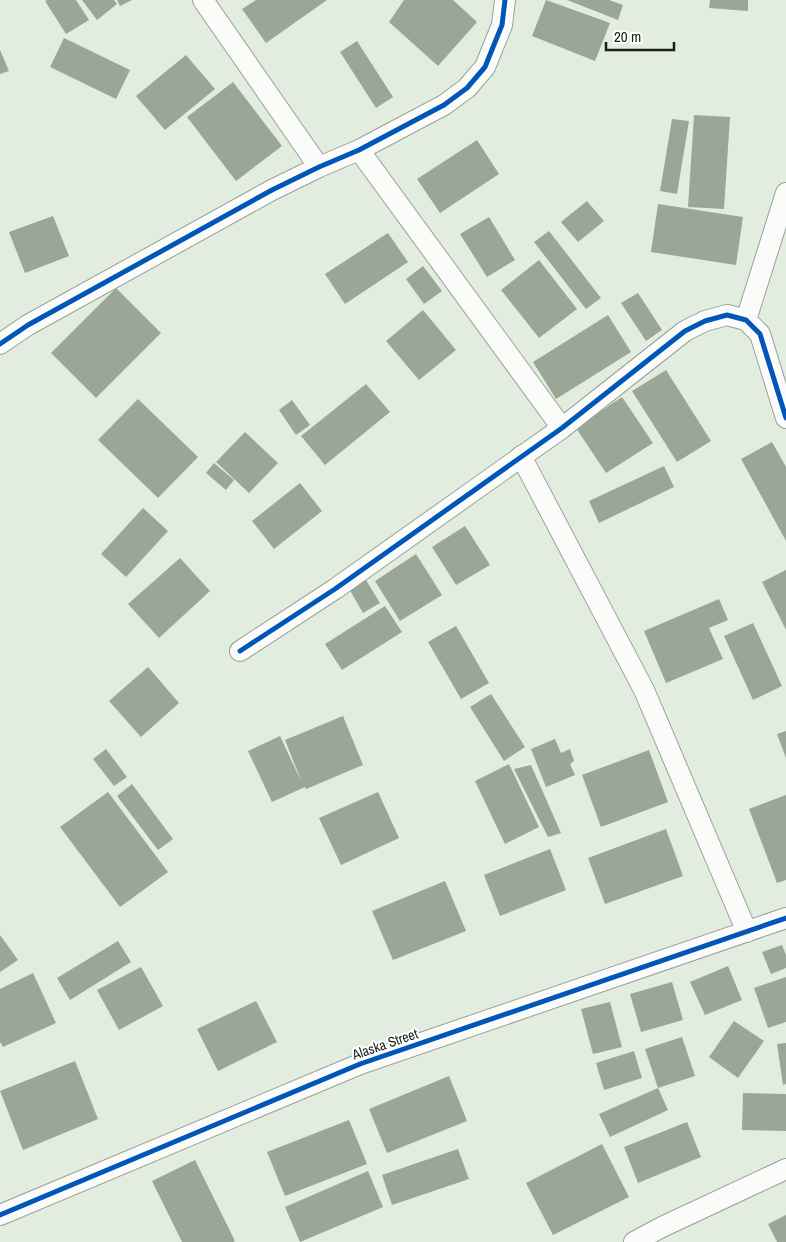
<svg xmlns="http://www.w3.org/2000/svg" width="786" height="1242" font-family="'Archivo Narrow',sans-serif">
	<rect width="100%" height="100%" fill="#e2ecdf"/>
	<path fill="#9aa797" d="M47,0h29l13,20 -23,14 -21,-33z
		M82,0h32l3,4 -20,16z
		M117,0h15l-12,6z
		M256,0h71l-61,43 -24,-34z
		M404,0h49l24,22 -39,44 -49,-44z
		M546,0l64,23 -15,38 -63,-25z
		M567,0h42l14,5 -5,15z
		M710,0h38v11l-39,-3z
		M64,38l66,32 -14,29 -66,-32z
		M357,41l36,56 -17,11 -36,-56z
		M0,50l9,21 -9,3z
		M186,55l29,34 -50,41 -29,-34z
		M233,82l49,64 -46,35 -49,-64z
		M694,115l36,2 -6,92 -36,-2z
		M672,119l17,2 -12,73 -17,-3z
		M477,140l22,34 -59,39 -23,-34z
		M587,201l17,20 -26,21 -17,-20z
		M658,204l85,13 -7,48 -85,-13z
		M53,216l16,40 -44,17 -16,-41z
		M489,217l26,43 -28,17 -27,-43z
		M549,231l52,67 -15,11 -52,-67z
		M388,233l20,29 -63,42 -20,-30z
		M539,260l38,49 -38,29 -38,-48z
		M423,266l19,25 -18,13 -18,-25z
		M116,288l45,45 -65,65 -45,-45z
		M638,293l24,37 -16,11 -25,-38z
		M423,310l33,40 -37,30 -33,-39z
		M608,315l23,37 -75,47 -23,-37z
		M666,370l45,71 -34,21 -45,-71z
		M366,384l24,28 -65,53 -24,-29z
		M622,397l31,46 -47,30 -30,-45z
		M138,399l60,58 -40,41 -60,-58z
		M292,400l18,25 -14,10 -17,-25z
		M245,432l33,31 -29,30 -33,-31z
		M772,442l14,25v74l-45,-82z
		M214,463l20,17 -8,10 -20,-17z
		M664,466l10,21 -75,36 -10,-22z
		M300,483l22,28 -48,38 -22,-28z
		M143,508l25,23 -42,46 -25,-23z
		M465,526l25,39 -34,20 -24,-38z
		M416,554l26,41 -42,26 -25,-40z
		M180,558l30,33 -51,47 -31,-34z
		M786,570v60l-24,-48z
		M363,575l17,28 -17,10 -16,-28z
		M719,599l9,21 -19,8 14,31 -57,24 -22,-52z
		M385,606l17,26 -60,38 -17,-26z
		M753,623l29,63 -29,14 -29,-64z
		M456,626l33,57 -28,16 -33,-57z
		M148,667l31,36 -38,34 -32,-36z
		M491,694l34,53 -21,14 -34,-54z
		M343,716l20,49 -57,24 -1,-2 -33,15 -24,-51 32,-15 22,47 -17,-43z
		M786,731v27l-9,-24z
		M555,739l6,14 9,-4 4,12 -4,3 5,11 -29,12 -15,-38z
		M106,749l21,28 -13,9 -21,-27z
		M649,750l19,52 -67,25 -19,-52z
		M509,764l30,63 -34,17 -30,-63z
		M531,765l30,68 -13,4 -34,-68z
		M132,784l41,55 -15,11 -41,-54z
		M108,792l60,80 -48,35 -60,-80z
		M378,792l21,46 -58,27 -22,-47z
		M786,795v85l-9,3 -28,-74z
		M666,829l17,47 -78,28 -17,-46z
		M550,849l16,41 -66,26 -16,-41z
		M445,881l21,50 -73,29 -21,-49z
		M0,935l18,25 -18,12z
		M118,941l13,21 -61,38 -13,-22z
		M782,945l4,10v13l-15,6 -9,-22z
		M728,966l14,34 -37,15 -15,-33z
		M141,967l22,39 -44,24 -22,-40z
		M33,973l23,50 -53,24 -3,-5v-53z
		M786,977v45l-18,6 -14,-40z
		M672,982l11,38 -42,12 -11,-38z
		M256,1001l21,41 -59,29 -21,-42z
		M610,1002l12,45 -29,7 -12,-45z
		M734,1021l30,20 -26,37 -29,-21z
		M682,1037l13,39 -37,12 -13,-39z
		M786,1043v41l-3,1 -6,-41z
		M634,1051l8,27 -38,12 -8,-27z
		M75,1061l23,58 -75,31 -23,-59z
		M449,1076l18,45 -80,32 -18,-44z
		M658,1088l10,22 -58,27 -11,-23z
		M743,1093l43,1v37l-44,-1z
		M349,1120l18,44 -82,32 -18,-44z
		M687,1122l14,35 -63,26 -14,-36z
		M602,1144l27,53 -76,38 -27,-52z
		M458,1149l11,30 -77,26 -10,-30z
		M195,1160l40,81 -2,1h-51l-30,-61z
		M368,1171l15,36 -83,35 -15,-35z
		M786,1215v27h-9l-9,-18z"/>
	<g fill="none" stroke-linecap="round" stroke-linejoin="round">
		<g stroke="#99a198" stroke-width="22">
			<path id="street" d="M203,0l116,167
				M359,150l203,278
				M746,320l40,-127
				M0,344l28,-19 244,-135 47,-23 40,-17 85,-45 23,-17 18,-21 17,-42 3,-25
				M521,456l123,234 103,242
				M240,651l95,-62 227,-161 123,-97 20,-10 22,-6 19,5 14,14 26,84
				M0,1215l360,-151 426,-146
				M634,1242l28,-15 124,-58"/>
		</g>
		<use href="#street" stroke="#fbfcfa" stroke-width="20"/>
		<g stroke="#fff" stroke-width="8">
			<path id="cycleway" d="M0,344l28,-19 244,-135 47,-23 40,-17 85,-45 23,-17 18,-21 17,-42 3,-25
				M240,651l95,-62 227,-161 123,-97 20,-10 22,-6 19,5 14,14 26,84
				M0,1215l360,-151 426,-146"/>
		</g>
		<use href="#cycleway" stroke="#0057b8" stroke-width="5"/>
	</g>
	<g text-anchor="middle" stroke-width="4" stroke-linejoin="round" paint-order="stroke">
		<g font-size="14" fill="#181f17" stroke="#fff">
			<text transform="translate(385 1044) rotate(-19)" y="5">Alaska Street</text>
		</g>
	</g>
	<path d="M606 42v8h68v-8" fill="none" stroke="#181f17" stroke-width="2.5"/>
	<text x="614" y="42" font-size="15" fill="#181f17" stroke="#ffffff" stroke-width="4" paint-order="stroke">20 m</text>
</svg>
